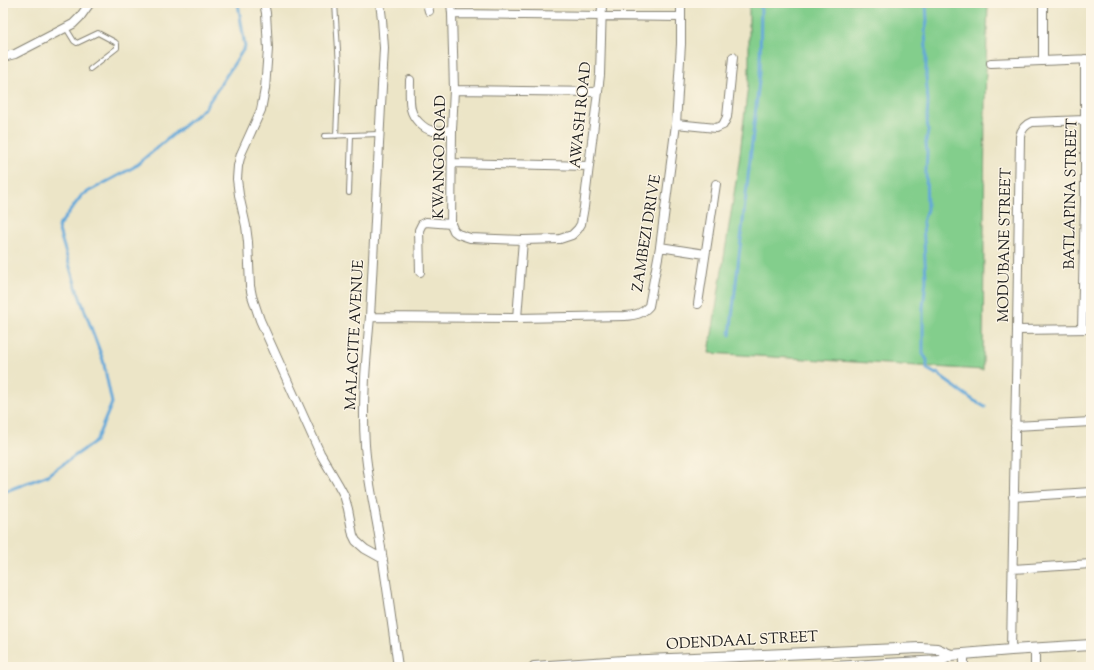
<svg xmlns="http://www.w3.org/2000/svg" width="1094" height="670" font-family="'Sorts Mill Goudy',serif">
	<rect width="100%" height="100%" fill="#fcf5e5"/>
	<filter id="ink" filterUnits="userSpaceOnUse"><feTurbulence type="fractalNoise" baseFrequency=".025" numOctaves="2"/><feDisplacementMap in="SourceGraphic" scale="8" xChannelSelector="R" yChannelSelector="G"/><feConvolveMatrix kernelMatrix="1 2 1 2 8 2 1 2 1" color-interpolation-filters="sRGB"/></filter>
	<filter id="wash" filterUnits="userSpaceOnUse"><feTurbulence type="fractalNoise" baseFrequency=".012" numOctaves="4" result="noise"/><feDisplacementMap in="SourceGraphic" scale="16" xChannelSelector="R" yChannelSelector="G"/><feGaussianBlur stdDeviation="0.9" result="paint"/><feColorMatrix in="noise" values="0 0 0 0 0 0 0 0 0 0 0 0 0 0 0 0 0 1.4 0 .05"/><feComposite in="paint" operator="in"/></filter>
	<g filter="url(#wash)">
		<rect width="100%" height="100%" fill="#ece5c7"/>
		<path fill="#83ce8c" stroke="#507554" d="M749,3h239l-3,98 -2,269 -274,-17 30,-191 10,-86z"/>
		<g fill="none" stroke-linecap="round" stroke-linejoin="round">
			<path stroke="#63a8d9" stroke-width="3" d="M926,3l1,18 -2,10 1,16v29l2,26 -1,17 1,12 -2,11 1,11 -1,19 1,37 -4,13 3,58 -3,28v46l4,6v9l9,5 2,-1 4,4 2,1 1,2 28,20 12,7
				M730,335l30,-263 1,-69
				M3,492l43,-16 50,-35 16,-38 -9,-43 -28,-76 -17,-57 24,-32 52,-28 71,-59 40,-61 -7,-44"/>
		</g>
	</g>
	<g filter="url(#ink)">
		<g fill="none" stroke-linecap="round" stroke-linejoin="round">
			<g stroke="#848072" stroke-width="6">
				<path id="service" d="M335,3l4,63 -3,70
					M66,28l8,13 3,2 21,-10 17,9 2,2v4l-27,21
					M324,136l55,-2
					M349,193l2,-58"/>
			</g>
			<g stroke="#848072" stroke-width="10">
				<path id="minor" d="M264,3l2,10 2,36 -3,40 -4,21 -20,44 -3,12 -1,13 2,16 7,31 2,16 2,44 2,10 8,24 60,133 18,31 6,11 4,14 5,26 3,6 9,8 18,10
					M380,3l2,16 2,29 -14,269c-4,42 -8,85 -5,128 2,30 9,60 14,90 7,44 13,88 19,132
					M427,3l2,8
					M451,3l1,11 2,76 -2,40 -1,94 3,7 4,3 12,4 53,2 37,-1 12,-4 6,-6 3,-5 3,-17 16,-132 2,-72
					M1043,3v58
					M452,14l229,3
					M3,57l12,-3 58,-30 7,-7 10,-14
					M991,63l100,-4
					M410,80c0,9 -1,21 1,29 2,9 12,20 22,22 6,0 13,-1 19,-1
					M454,90l144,2
					M676,124l40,4 7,-3 4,-8 6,-60
					M452,163l137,3
					M660,247l45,7
					M420,272l-1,-42 3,-6 4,-2 25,2
					M698,304l18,-120
					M370,317l147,1 108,-2c11,-1 17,-2 24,-10l11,-59 16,-123 5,-80v-41
					M517,318l6,-78
					M1082,329l3,-129v-141
					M1017,330l74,-1
					M1015,426l76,-4
					M1013,497l78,-5
					M1013,569l78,-5
					M1035,648v19
					M1011,650l6,-320 3,-193c1,-7 4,-12 12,-15l53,-2
					M964,667v-13"/>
			</g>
			<g stroke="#848072" stroke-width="12">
				<path id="tertiary" d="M534,667l90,-6 296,-13 17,1 14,6
					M833,667l107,-6 11,-6 60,-5 80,-5"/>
			</g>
			<use href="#service" stroke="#fff" stroke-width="4"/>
			<use href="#minor" stroke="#fff" stroke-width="8"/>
			<use href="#tertiary" stroke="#fff" stroke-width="10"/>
		</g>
	</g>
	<g text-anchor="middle" stroke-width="3" stroke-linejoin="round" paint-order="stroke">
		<g font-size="15" fill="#1c1c1c" stroke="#fcf5e5">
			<text transform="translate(580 115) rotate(-84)" y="5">AWASH ROAD</text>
			<text transform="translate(439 157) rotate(-89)" y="5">KWANGO ROAD</text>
			<text transform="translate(1070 194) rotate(-89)" y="5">BATLAPINA STREET</text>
			<text transform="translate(646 233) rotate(-81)" y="5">ZAMBEZI DRIVE</text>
			<text transform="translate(1004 245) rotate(-89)" y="5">MODUBANE STREET</text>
			<text transform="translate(354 335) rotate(-87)" y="5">MALACITE AVENUE</text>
			<text transform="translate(742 640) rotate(-3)" y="5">ODENDAAL STREET</text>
		</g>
	</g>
	<rect width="1094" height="670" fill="none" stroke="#fcf5e5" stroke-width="16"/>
</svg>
